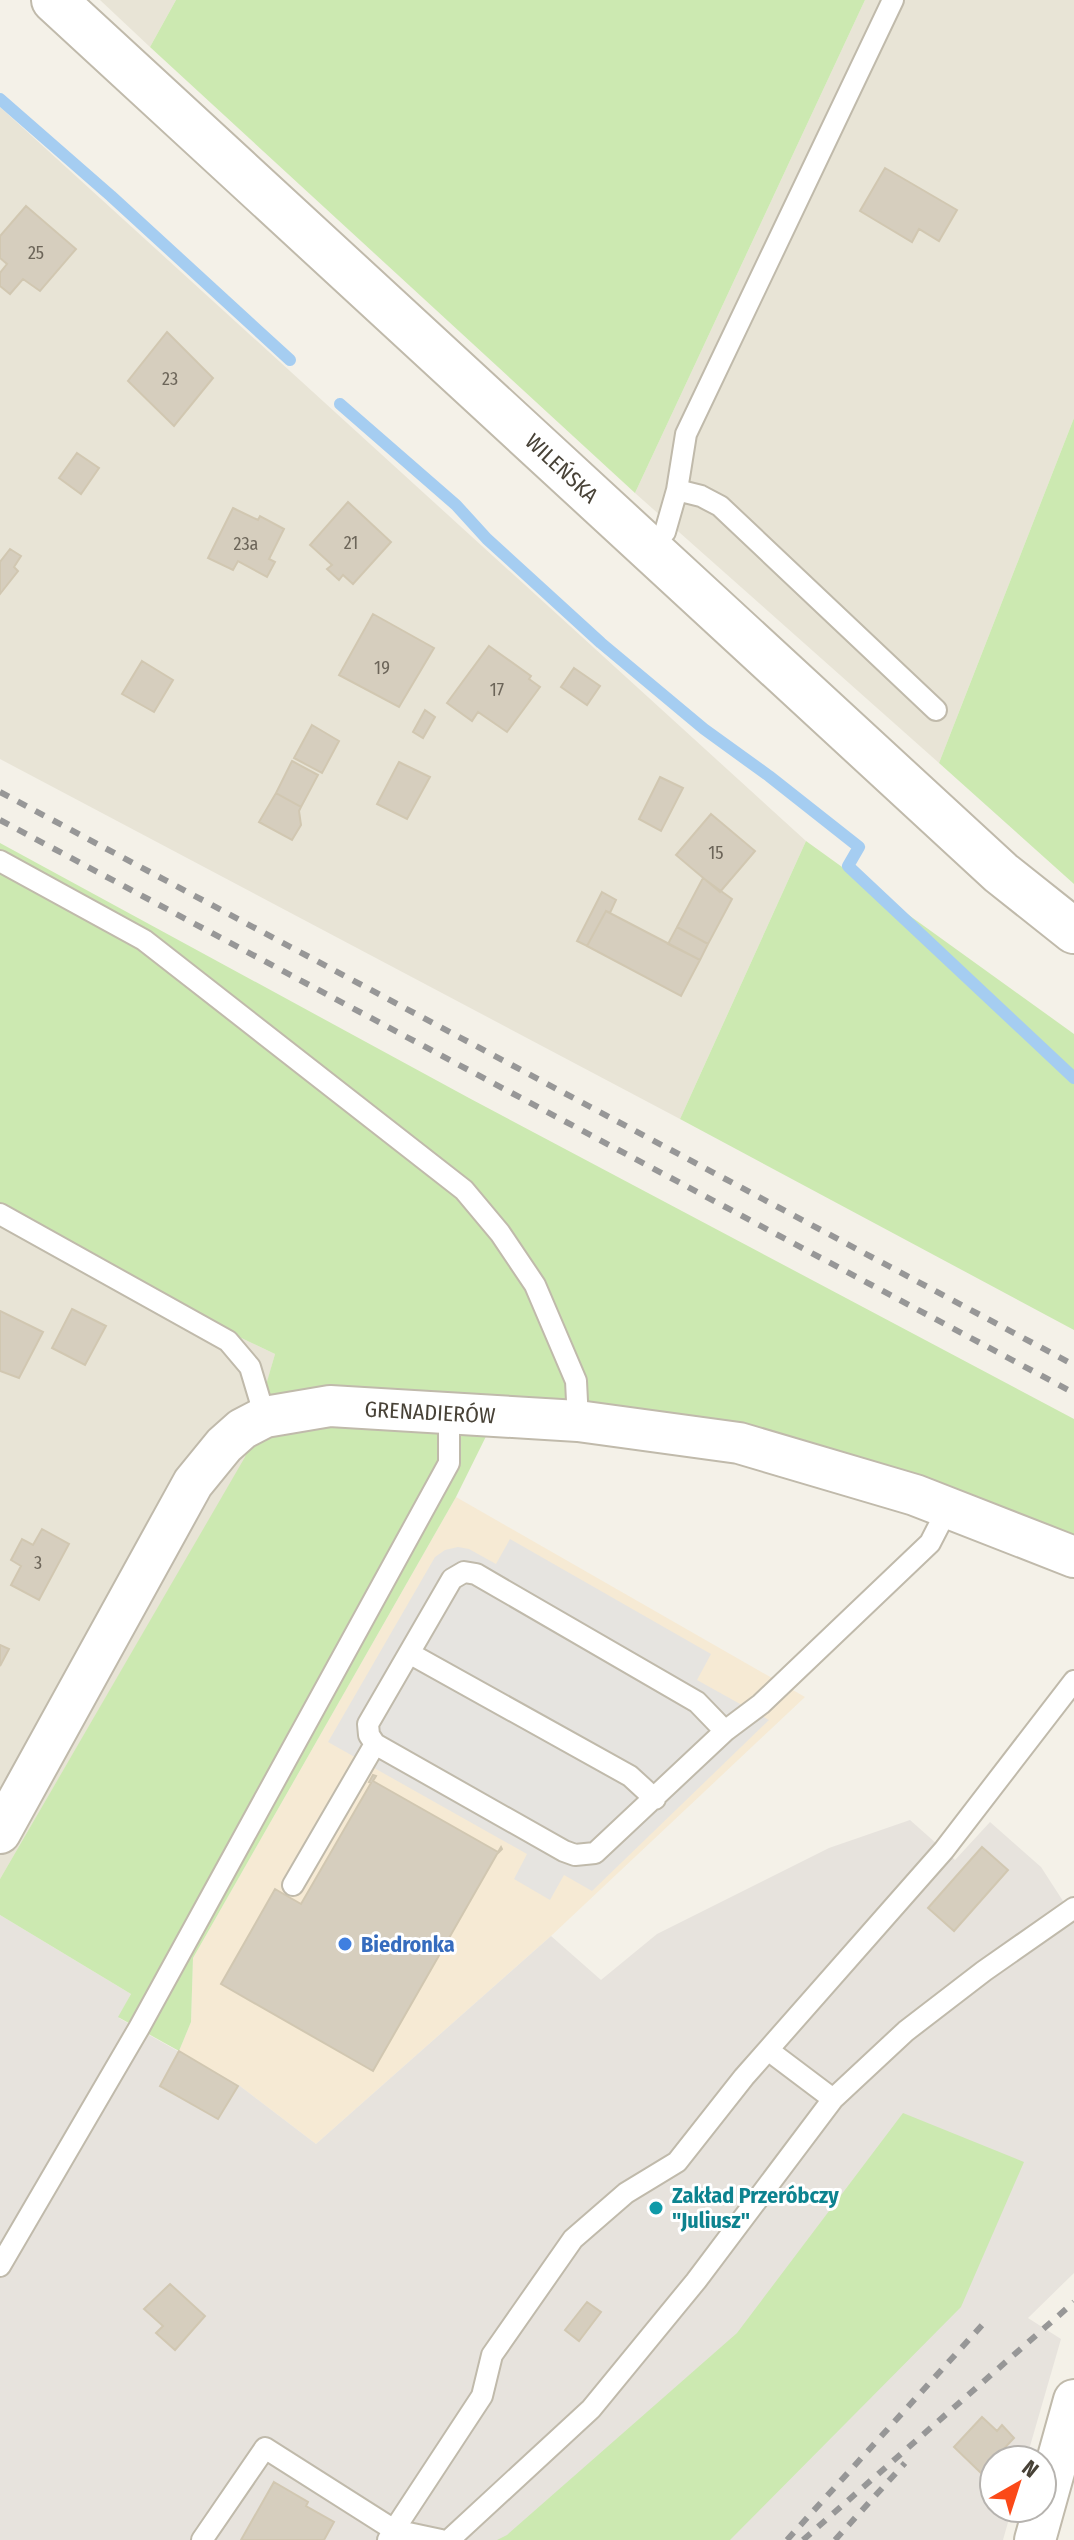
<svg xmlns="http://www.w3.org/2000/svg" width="1074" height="2540" font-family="'Fira Sans Condensed',sans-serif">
	<rect width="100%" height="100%" fill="#f4f1e8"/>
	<path fill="#e8e4d6" d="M100,0h76l-26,47z
		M865,0h209v418l-135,345 -304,-270z
		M0,107l806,734 -126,278 -680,-360z
		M0,1224l275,130 -29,103 -246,422z"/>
	<path fill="#f6ead4" d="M456,1497l349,200 -254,239 -235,208 -76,-58 -61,-35 12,-29 2,-64z"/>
	<path fill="#e7e3dd" d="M910,1820l45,40 35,-38 51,45 33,51v355l-46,45 33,21 -35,121h-32v48h18l-9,32h-1003v-625l131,79 -12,24 121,68 76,58 235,-208 50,44 56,-46 172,-86z"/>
	<path fill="#cce9b1" d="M176,0h689l-230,493 -485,-446z
		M1074,418v466l-135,-121z
		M806,841l268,193v296l-394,-211z
		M0,843l469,255 605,321v121l-570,-140 -48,97 -263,461 -2,64 -12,29 -61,-34 13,-23 -131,-79v-36l245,-422 30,-103 -275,-130z
		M903,2113l121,49 -63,145 -231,233h-233l10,-5 230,-202z"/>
	<path fill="#e6e4e0" d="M510,1539l201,115 -14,26 72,40 -177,171 -28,-16 -14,25 -36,-21 13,-25 -199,-112 107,-185 10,-7 13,-3 11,2 27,15z"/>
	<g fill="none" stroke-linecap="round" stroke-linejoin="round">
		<path stroke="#a5cdf1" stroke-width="12" d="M0,99l111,97 179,164
			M340,404l116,101 31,34 114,104 103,86 65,47 90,71 -11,19 226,212"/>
	</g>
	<path fill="#d6cebe" stroke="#d1c7b1" stroke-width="2" d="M885,168l72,42 -18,31 -20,-12 -7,13 -52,-31z
		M26,206l50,43 -36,42 -17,-12 -13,15 -10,-8v-13l7,-9 -7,-6v-22z
		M167,332l46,46 -39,48 -46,-45z
		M77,453l22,15 -18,26 -22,-16z
		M348,502l43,40 -38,42 -10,-9 -4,5 -12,-11 5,-4 -22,-20z
		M233,508l25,12 2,-4 24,13 -15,30 6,3 -8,15 -29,-16 -5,9 -25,-12z
		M10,549l11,7 -7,11 4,4 -18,23v-32z
		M373,614l61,34 -35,59 -60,-32z
		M489,646l42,30 -2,3 11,8 -33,45 -29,-20 -6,9 -25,-18z
		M142,661l31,19 -19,32 -32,-18z
		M574,668l26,18 -13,19 -26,-18z
		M425,710l10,7 -12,21 -10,-6z
		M312,725l27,16 -17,32 -28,-15z
		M292,761l26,14 -17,32 -25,-14z
		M399,762l31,15 -23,42 -30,-15z
		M660,777l23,11 -22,43 -22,-12z
		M276,793l25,14 -2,4 2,14 -9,15 -33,-18z
		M711,814l44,37 -35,41 -44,-37z
		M703,878l29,21 -24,45 -31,-17z
		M602,892l14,8 -6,13 -4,-2 -19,35 -10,-5z
		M606,911l94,49 -19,36 -94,-50z
		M677,927l31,17 -8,16 -32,-16z
		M72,1309l34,17 -21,39 -33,-17z
		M0,1311l43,21 -24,46 -19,-7z
		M42,1529l27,15 -30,56 -28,-15 10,-19 -10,-6 11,-21 11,6z
		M0,1645l9,4 -9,17z
		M373,1775l3,1 -3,5 125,71 3,-5 1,2 -5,5 -124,217 -152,-87 54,-95 26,15 70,-121 -2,-1z
		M982,1847l26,23 -54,61 -26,-23z
		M179,2051l59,35 -20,33 -58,-33z
		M170,2284l35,32 -30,34 -19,-17 7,-7 -19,-17z
		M587,2302l14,10 -22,29 -14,-11z
		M982,2417l15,14 5,-6 12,13 -33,35 -27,-26z
		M274,2482l34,20 -2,4 28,16 -10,18h-83z"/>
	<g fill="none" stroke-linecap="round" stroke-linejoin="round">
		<g stroke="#c0baab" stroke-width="24">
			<path id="service" d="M677,490l24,6 19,10 216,204
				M649,549l16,-17 12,-42 9,-56 207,-434
				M0,861l144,79 320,250 36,43 35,52 41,96 2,40
				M0,1214l228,127 22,26 15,50
				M409,1653l221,123 25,23
				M725,1731l-28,-29 -221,-128 -12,-2 -12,7 -84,145 1,11 6,9 189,107 11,4 20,-2 130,-122 36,-27 169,-161 18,-35
				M293,1885l82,-141
				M768,2050l65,49
				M0,2266l139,-238 310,-565v-51
				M202,2540l63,-92 129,82 88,-134 10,-41 81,-116 53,-46 51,-31 67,-85 200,-227 130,-169
				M388,2540l6,-10 47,10
				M449,2540l142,-131 105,-128 137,-182 73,-68 78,-60 90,-63"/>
		</g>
		<g stroke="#c0baab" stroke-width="44">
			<path id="minor" d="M0,1833l193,-350 31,-38 18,-16 23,-12 65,-11 248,15 161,22 176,52 159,62
				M1035,2540l39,-140"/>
		</g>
		<g stroke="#c0baab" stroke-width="48">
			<path id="tertiary" d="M54,0l947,873 73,58"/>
		</g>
		<use href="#service" stroke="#fff" stroke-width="20"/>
		<use href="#minor" stroke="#fff" stroke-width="40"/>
		<use href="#tertiary" stroke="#fff" stroke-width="44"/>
		<path stroke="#979797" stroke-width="6" stroke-dasharray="10 10" stroke-linecap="butt" d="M0,792l1074,573
			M0,820l1074,573
			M787,2540l197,-217
			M803,2540l271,-238
			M835,2540l70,-77"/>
	</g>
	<circle fill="#3f7fe0" stroke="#fff" stroke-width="3" cx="345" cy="1944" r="8"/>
	<circle fill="#0f9aa8" stroke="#fff" stroke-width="3" cx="656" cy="2208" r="8"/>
	<g text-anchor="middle" stroke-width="6" stroke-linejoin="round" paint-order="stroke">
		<g font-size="18" fill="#6c6559">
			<text x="36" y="259">25</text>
			<text x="170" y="385">23</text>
			<text x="351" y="549">21</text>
			<text x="246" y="550">23a</text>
			<text x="382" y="674">19</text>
			<text x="497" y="696">17</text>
			<text x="716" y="859">15</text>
			<text x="38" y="1569">3</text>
		</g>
		<g font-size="22" fill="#484237" stroke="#fff">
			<text transform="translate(562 468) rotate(43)" y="8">WILEŃSKA</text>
			<text transform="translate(430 1412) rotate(3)" y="8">GRENADIERÓW</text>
		</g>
		<g font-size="22" font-weight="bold" fill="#366cbe" stroke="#fff" text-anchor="start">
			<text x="361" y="1952">Biedronka</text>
		</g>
		<g font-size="22" font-weight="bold" fill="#0d838f" stroke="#fff" text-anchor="start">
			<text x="672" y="2203">Zakład Przeróbczy<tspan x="672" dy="25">"Juliusz"</tspan></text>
		</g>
	</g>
	<g transform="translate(1018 2484) rotate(39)"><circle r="38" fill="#ffffff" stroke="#b6b3af" stroke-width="2"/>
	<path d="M0-6L14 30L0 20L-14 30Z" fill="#fb4918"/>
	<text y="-12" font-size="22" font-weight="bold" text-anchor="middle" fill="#484237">N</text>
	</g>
</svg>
